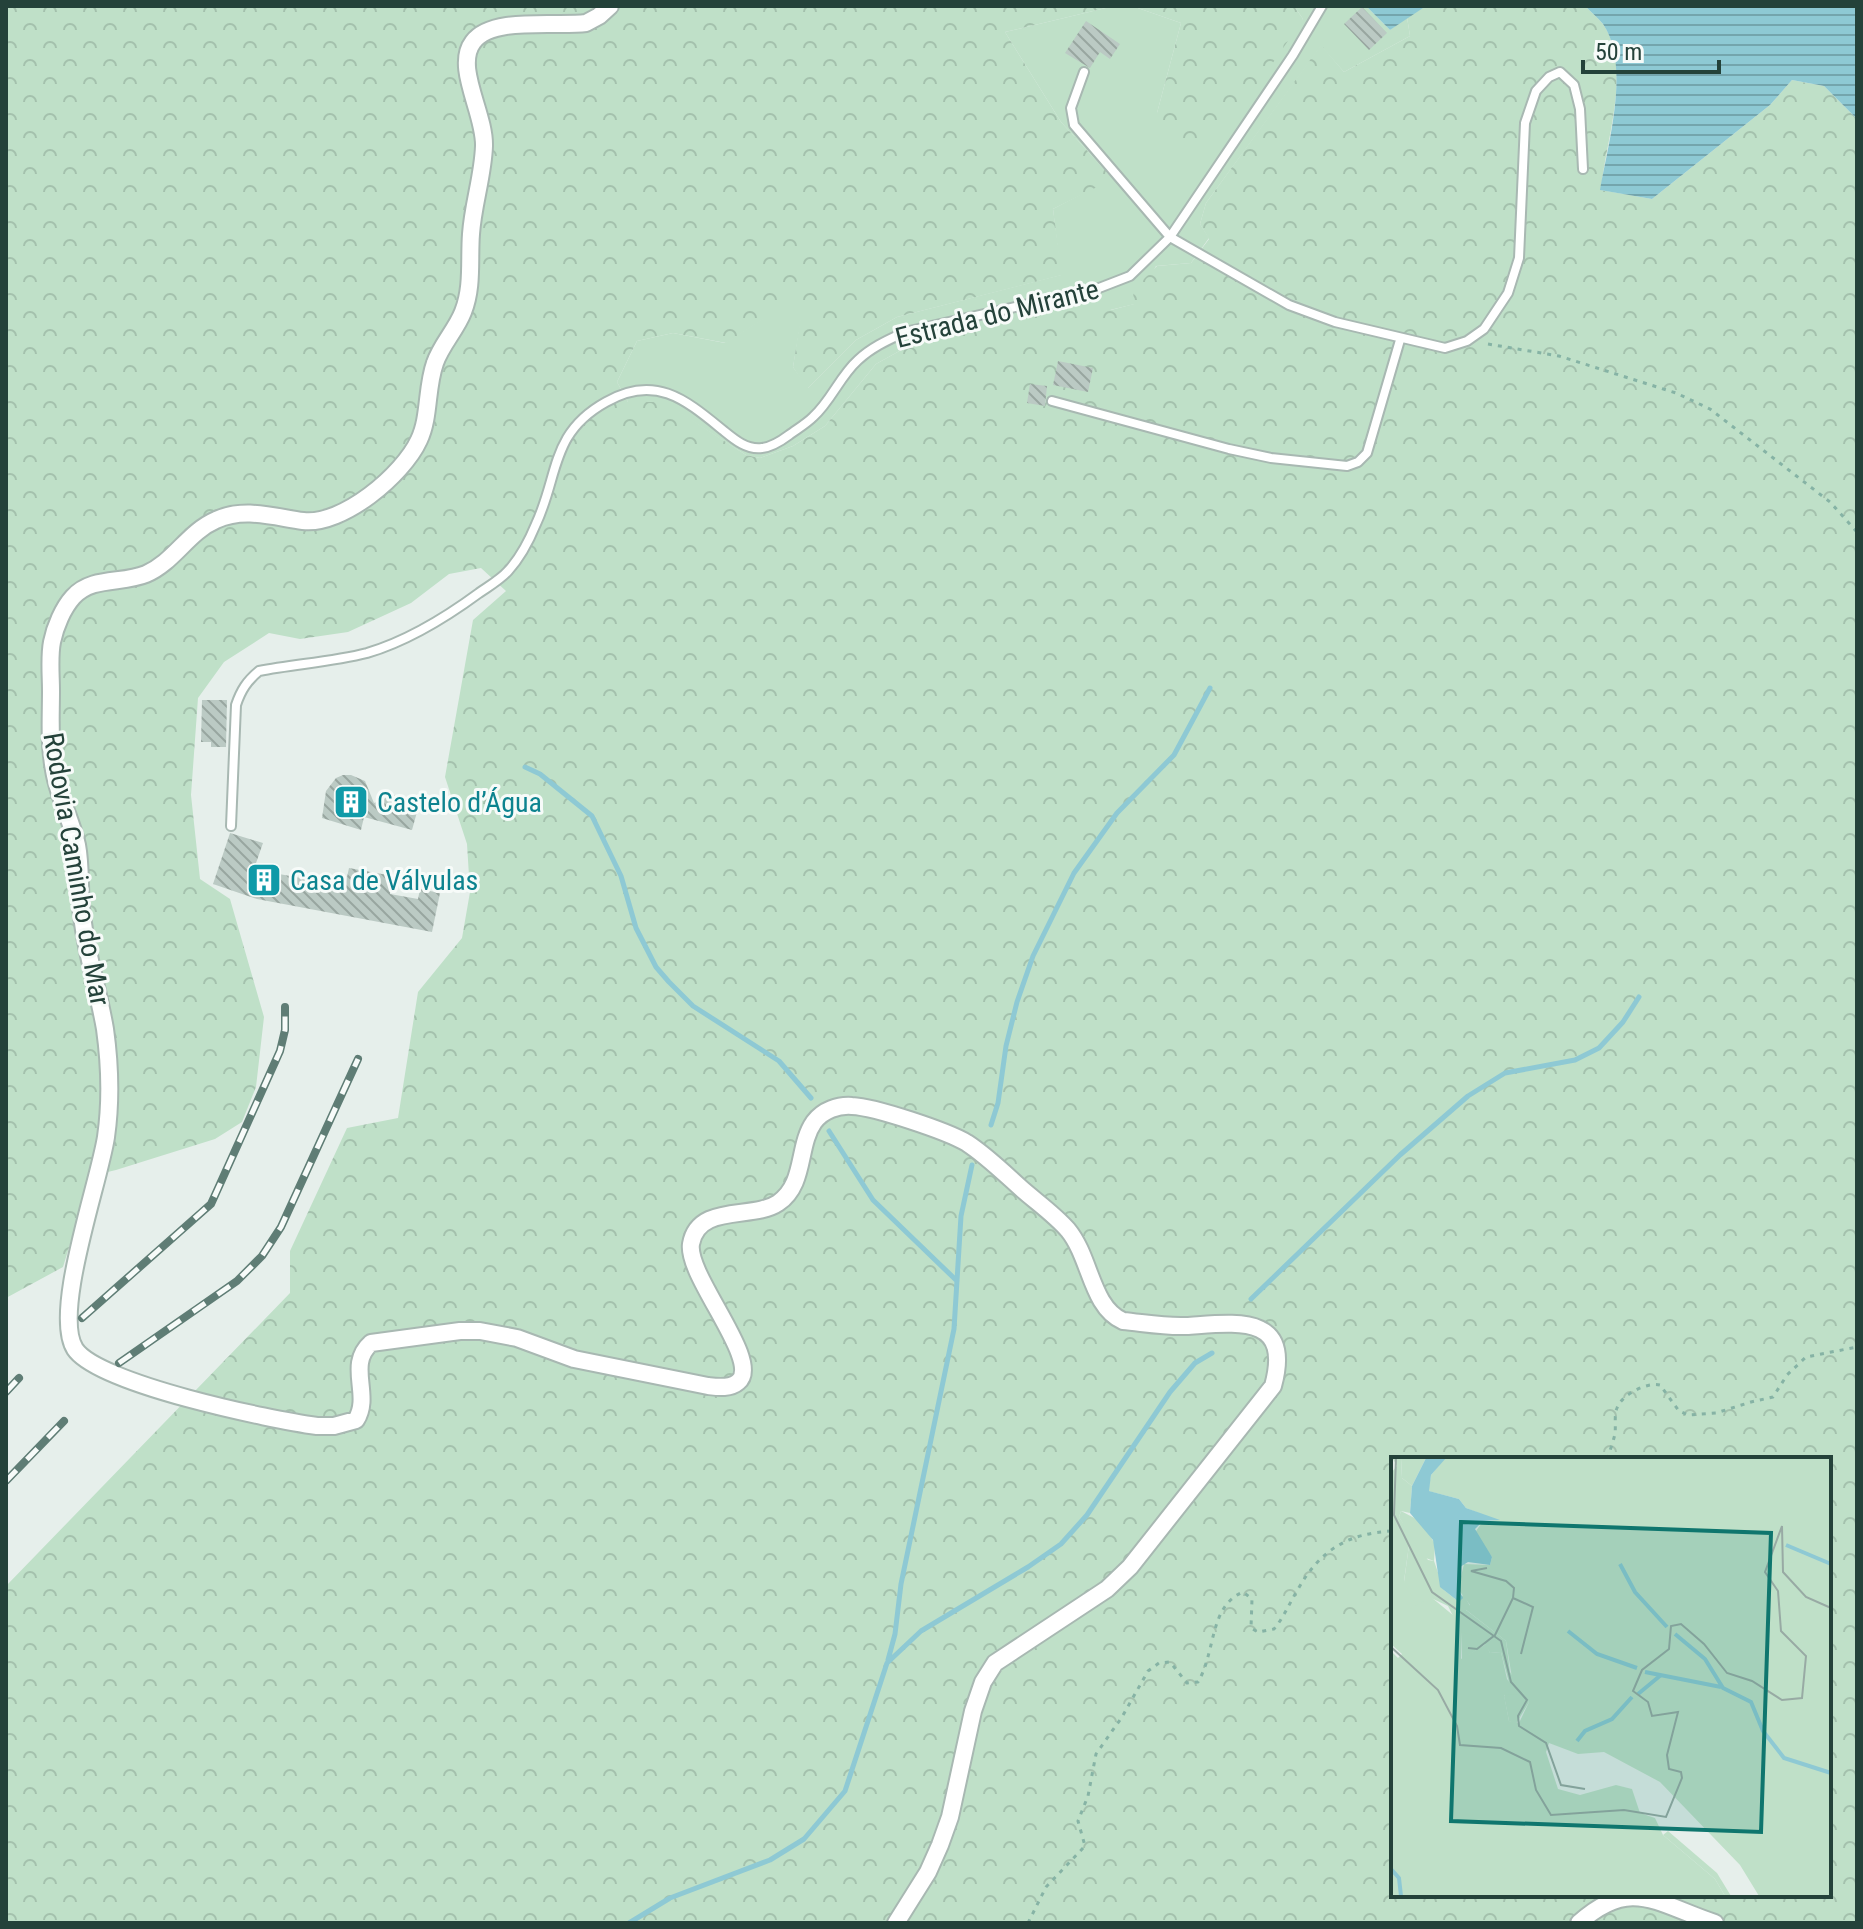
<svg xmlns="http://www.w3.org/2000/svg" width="1863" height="1929" font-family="'Roboto Condensed',sans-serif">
	<defs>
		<pattern id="forest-crowns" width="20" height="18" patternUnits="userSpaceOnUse" patternTransform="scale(2)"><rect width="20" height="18" fill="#bfe0c8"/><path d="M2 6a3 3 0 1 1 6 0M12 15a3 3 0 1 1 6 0" fill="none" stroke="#a4c1ad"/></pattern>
		<pattern id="water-rules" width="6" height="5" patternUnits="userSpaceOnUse" patternTransform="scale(2)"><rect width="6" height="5" fill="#8ec9d4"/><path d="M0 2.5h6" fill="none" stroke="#74a5ad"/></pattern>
		<pattern id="building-back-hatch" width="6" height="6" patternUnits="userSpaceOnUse" patternTransform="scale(2)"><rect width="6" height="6" fill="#bbcac4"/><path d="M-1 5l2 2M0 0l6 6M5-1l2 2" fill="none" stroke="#98a6a0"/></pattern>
	</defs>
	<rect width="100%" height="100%" fill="#e6efeb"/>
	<path fill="#bfe0c8" d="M1114,6h18l49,17 -24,90 146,-94 -9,-13h72l24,24 17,-13 3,19 -66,36 -23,-26 -115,157 -6,21 9,14 -18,25 -35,3 -21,38 -25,6 -167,24 -40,15 -27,15 -51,62 -32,20 -33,12 -14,-3 -82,-52 -36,-1 -11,-20 20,-41 36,-8 52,10 64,-41h15l-11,65 15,21 48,-48 41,-23 164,-42 -8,-66 59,-31 -51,-56 -56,-90z"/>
	<path fill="url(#forest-crowns)" fill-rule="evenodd" d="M6,6h1108l-109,26 56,90 52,57 -60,30 9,66 -165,42 -41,23 -49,49 -14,-22 10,-65 -14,1 -63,40 -53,-10 -36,8 -20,41 11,20h36l82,53 14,3 33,-12 32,-20 51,-62 27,-15 40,-15 161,-31 7,7 23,-6 -1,-14 24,-24 34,-3 18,-24 -9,-15 6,-21 115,-158 23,27 66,-36 -3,-19 19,-11h159c6,6 13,12 18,18 30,44 2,118 -2,166l51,9 118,-94 22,-25 32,6 33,33v1804h-1851v-337l284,-293v-42l57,-123 51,-10 20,-126 44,-54 8,-46 -3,-48 -22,-67 28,-157 33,-29 -25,-23 -32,6 -38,29 -63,29 -48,7 -31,-6 -45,29 -26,36 -7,97 9,84 30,20 34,118 -8,70 -14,35 -27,17 -99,31 -25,6 -28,91 -57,31zM1393,1459h436v436h-436z
		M1132,6h162l9,13 -46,67 -68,80 -32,-53 24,-90z"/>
	<path fill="url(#water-rules)" d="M1366,6h60l-36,24z
		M1585,6h272v113l-33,-33 -32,-6 -22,25 -118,94 -52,-9c8,-46 31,-125 3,-166 -5,-6 -12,-12 -18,-18z"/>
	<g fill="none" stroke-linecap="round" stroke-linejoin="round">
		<path stroke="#8ec9d4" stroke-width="5" d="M525,767l15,7 52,42 29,60 15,52 20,39 13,15 24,24 86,55 32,37
			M991,1125l7,-22 8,-57 11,-44 16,-46 41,-83 43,-60 57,-58 36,-67
			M829,1131l44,69 84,81
			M1251,1299l149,-144 68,-59 37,-23 70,-13 24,-12 24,-26 16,-25
			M888,1660l7,-26 6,-50 53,-255 7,-113 11,-51
			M629,1923l41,-25 100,-38 34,-21 41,-48 42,-128 34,-32 107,-64 33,-23 26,-29 83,-123 25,-29 17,-10"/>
	</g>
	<path fill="url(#building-back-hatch)" d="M1362,7l25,26 -18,17 -25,-26z
		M1086,21l34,23 -10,15 -10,-7 -10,16 -25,-15z
		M1058,361l35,7 -5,24 -35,-7z
		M1030,384l17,2 -2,20 -18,-3z
		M202,700h25l-1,47h-15v-5h-10z
		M343,775h8l14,6 9,22 19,-8 11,1 8,15 5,1 -5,18 -48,-13 -3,13 -39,-12 4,-27 10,-13z
		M230,833l33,10 -8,23 24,8 66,12 4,-18 44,8 -3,18 28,5 2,-10 20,4 -8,39 -175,-33 -44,-15z"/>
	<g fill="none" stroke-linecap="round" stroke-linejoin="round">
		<g stroke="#a8b8b2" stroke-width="12">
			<path id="lane" d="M1084,72l-13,36 3,17 96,112 119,68 46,17 110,26 22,-7 17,-12 24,-36 11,-35 6,-135 11,-32 13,-14 11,-5 14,13 6,24 3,60
				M1052,401l177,48 42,9 76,8 11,-4 9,-9 33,-113
				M231,826l5,-121c5,-15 11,-24 23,-34 36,-7 73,-9 108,-18 41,-12 78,-35 112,-60 10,-7 21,-13 29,-22 12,-13 21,-30 28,-47 23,-49 14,-91 70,-122 50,-29 81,-1 118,29 11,9 23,19 38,17 10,-1 19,-7 27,-13 8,-6 17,-11 24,-18 18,-16 27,-41 45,-57 14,-13 30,-20 47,-28l194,-44 31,-12 40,-39 123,-182 29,-49"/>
		</g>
		<g stroke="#a8b8b2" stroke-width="20">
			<path id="street" d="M610,6l-11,10 -13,7c-30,4 -94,-7 -113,19 -19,25 12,71 11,104 -1,30 -11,58 -13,88 -2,26 2,53 -8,78 -7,18 -22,33 -28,51 -9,25 -5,54 -16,77 -16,35 -77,86 -116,81 -29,-4 -59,-14 -87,-1 -28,12 -42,42 -70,54 -24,10 -54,2 -73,23 -10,11 -18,30 -21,45 -3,15 -1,33 -1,49 0,26 -2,53 3,79 4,26 17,49 23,75 5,26 1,52 6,78 5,36 16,71 22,106 5,36 6,73 1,108 -7,46 -54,176 -31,212 23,35 197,71 242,77h17l22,-6c16,-25 -10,-55 15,-77l89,-12h20l37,7 57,21 134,27c9,1 22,3 30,-4 25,-20 -52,-106 -47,-138 7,-41 62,-24 87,-41 28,-19 19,-57 36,-81 9,-12 24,-17 38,-16 23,1 95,25 115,37 20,13 38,31 56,47 15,13 32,25 45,40 23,28 23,77 55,91 21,2 42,6 63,5 50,-3 107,-13 87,60l-143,181 -23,22 -112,74 -12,19 -10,29 -23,106 -10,28 -12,27 -32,51
				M1579,1923c52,-47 78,-19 136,0"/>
		</g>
		<path stroke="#86b3a5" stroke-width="3" stroke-dasharray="4 6" stroke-linecap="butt" d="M1488,344l71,12 117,37 34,16 120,93 27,30
			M1607,1459c3,-8 6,-17 8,-25 1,-9 -1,-19 2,-26 5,-14 30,-26 43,-23l19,26 9,4 28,-2 35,-11 22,-5 14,-22 19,-18 51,-10
			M1028,1923l18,-36 39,-41 -7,-25 10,-25 8,-42 26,-37 26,-46 11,-8 11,-1 17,21 11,-1c18,-30 11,-76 45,-90l9,7 -1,29 7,4 16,-3c10,-12 15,-25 23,-38 22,-40 50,-58 96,-60"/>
		<use href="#lane" stroke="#fff" stroke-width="8"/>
		<use href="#street" stroke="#fff" stroke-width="16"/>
		<g stroke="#5f7d75" stroke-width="8">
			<path id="rail" d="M82,1318l129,-114 69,-153 5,-21v-23
				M119,1363l118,-82 25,-25 19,-29 77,-168
				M6,1392l13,-14
				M6,1481l58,-60"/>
		</g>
		<use href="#rail" stroke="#f7fbf9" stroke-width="5" stroke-dasharray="15" stroke-linecap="butt"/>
	</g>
	<defs>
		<g id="building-square" transform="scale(1.8)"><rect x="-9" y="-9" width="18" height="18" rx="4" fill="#0f9aa8" stroke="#f7fbf9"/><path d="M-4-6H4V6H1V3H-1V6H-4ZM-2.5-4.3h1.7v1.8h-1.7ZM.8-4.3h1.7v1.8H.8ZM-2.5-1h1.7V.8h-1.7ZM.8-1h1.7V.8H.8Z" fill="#fff"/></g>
	</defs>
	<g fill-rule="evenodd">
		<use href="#building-square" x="351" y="802"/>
		<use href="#building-square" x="264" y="880"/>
	</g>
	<g text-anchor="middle" stroke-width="6" stroke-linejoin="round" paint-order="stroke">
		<g font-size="28" fill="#24423a" stroke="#f7fbf9">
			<text transform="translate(997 313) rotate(-14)" y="10">Estrada do Mirante</text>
			<text transform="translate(77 869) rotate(80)" y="10">Rodovia Caminho do Mar</text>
		</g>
		<g font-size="28" fill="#0d838f" stroke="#f7fbf9" text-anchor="start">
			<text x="377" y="812">Castelo d’Água</text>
			<text x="290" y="890">Casa de Válvulas</text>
		</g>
	</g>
	<g transform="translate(1391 1457)">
		<rect width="440" height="440" fill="#e6efeb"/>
		<path d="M10,1l1,20 10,8 -2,27 -9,-2 -2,6 29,43 6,1 10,29 11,9 9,-4 6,11 -4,4 40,31 4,31 19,30 -13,22 -7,-3 -5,-25 6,-10 -9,-34 -11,1 -5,-9 -23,16 -1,-28 -13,-26 -17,-8 -23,13 -4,-29 5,-37 -18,-34v-38l6,-7 -4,-7zM277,374l49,42 14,23h-6l-10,-17 -52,-44z" fill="#bfe0c8"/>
		<path d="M10,1h25l-14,28 -10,-8zM54,1h386v438h-72l-19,-31 -80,-83 -56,-30 -26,2 -29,-11 -3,9 12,37 22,6 36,-10 16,4 8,24 15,5 8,17 52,44 10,17h-334v-245l7,7 4,-4 -11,-10v-133l18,34 -5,36 10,21 -6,8 23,-13 23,19 7,-4 23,19 -9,5 -14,-4v27l25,-15 4,9 11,-1 6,27 11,15 -14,1 5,26 10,2 10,-21 -17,-24 -6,-37 -41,-32 5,-4 -12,-16 6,-25 26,1 2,-8 -18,-23 9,-13 13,-1 -30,-12 -7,-9 -31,-8 3,-16zM10,54l21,11 13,22 -1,17 -11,-4 -24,-40z" fill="#bfe0c8"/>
		<path d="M35,1h20l-15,17 -2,16 30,8 7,9 34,12 -17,1 -8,8 17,28 -2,8 -22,-3 -8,5 -2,22 5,9 -4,4 -19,-15 -7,-47 -23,-27 2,-27z" fill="#8ec9d4"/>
		<path fill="none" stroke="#8ec9d4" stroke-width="4" d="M395,88l45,19M229,107l15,28 32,35M177,174l29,23 40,14M284,177l30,25 18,29 28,14 12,29 21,27 47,15M254,215l76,15M247,237l23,-19M186,284l8,-10 27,-12 20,-22M0,412l8,9 2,18"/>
		<path fill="none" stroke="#98aaa4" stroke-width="2" d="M5,1l-2,57 38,77 69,49 10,41 16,18 -9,16 1,10 27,17 15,42 24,4M122,141l20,9 -12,47M0,190l47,43 19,36 3,19 41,3 29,14 6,28 15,25 73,-5 42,7 16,-39 -1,-6 -12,-3 -2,-14 11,-43 -26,4 -4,-14 -15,-11 9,-21 27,-21 2,-23 10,-2 23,20 23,29 25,8 30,19 20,-2 4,-42 -25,-25 -3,-40 -13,-19 17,-46 1,46 23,25 25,11M77,191l9,1 18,-14 18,-37 1,-10 -8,-7 -35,-10 16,-3"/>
		<path fill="#0f766e" fill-opacity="0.15" stroke="#0f766e" stroke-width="4" d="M70,65l310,11 -10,299 -310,-11z"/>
		<rect width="440" height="440" fill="none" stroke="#24423a" stroke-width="4"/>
	</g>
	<rect width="1863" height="1929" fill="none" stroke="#24423a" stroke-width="16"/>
	<path d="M1583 60v12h136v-12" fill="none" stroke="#24423a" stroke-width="4"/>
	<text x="1595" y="60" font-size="24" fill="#24423a" stroke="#f7fbf9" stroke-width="6" paint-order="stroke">50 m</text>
</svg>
